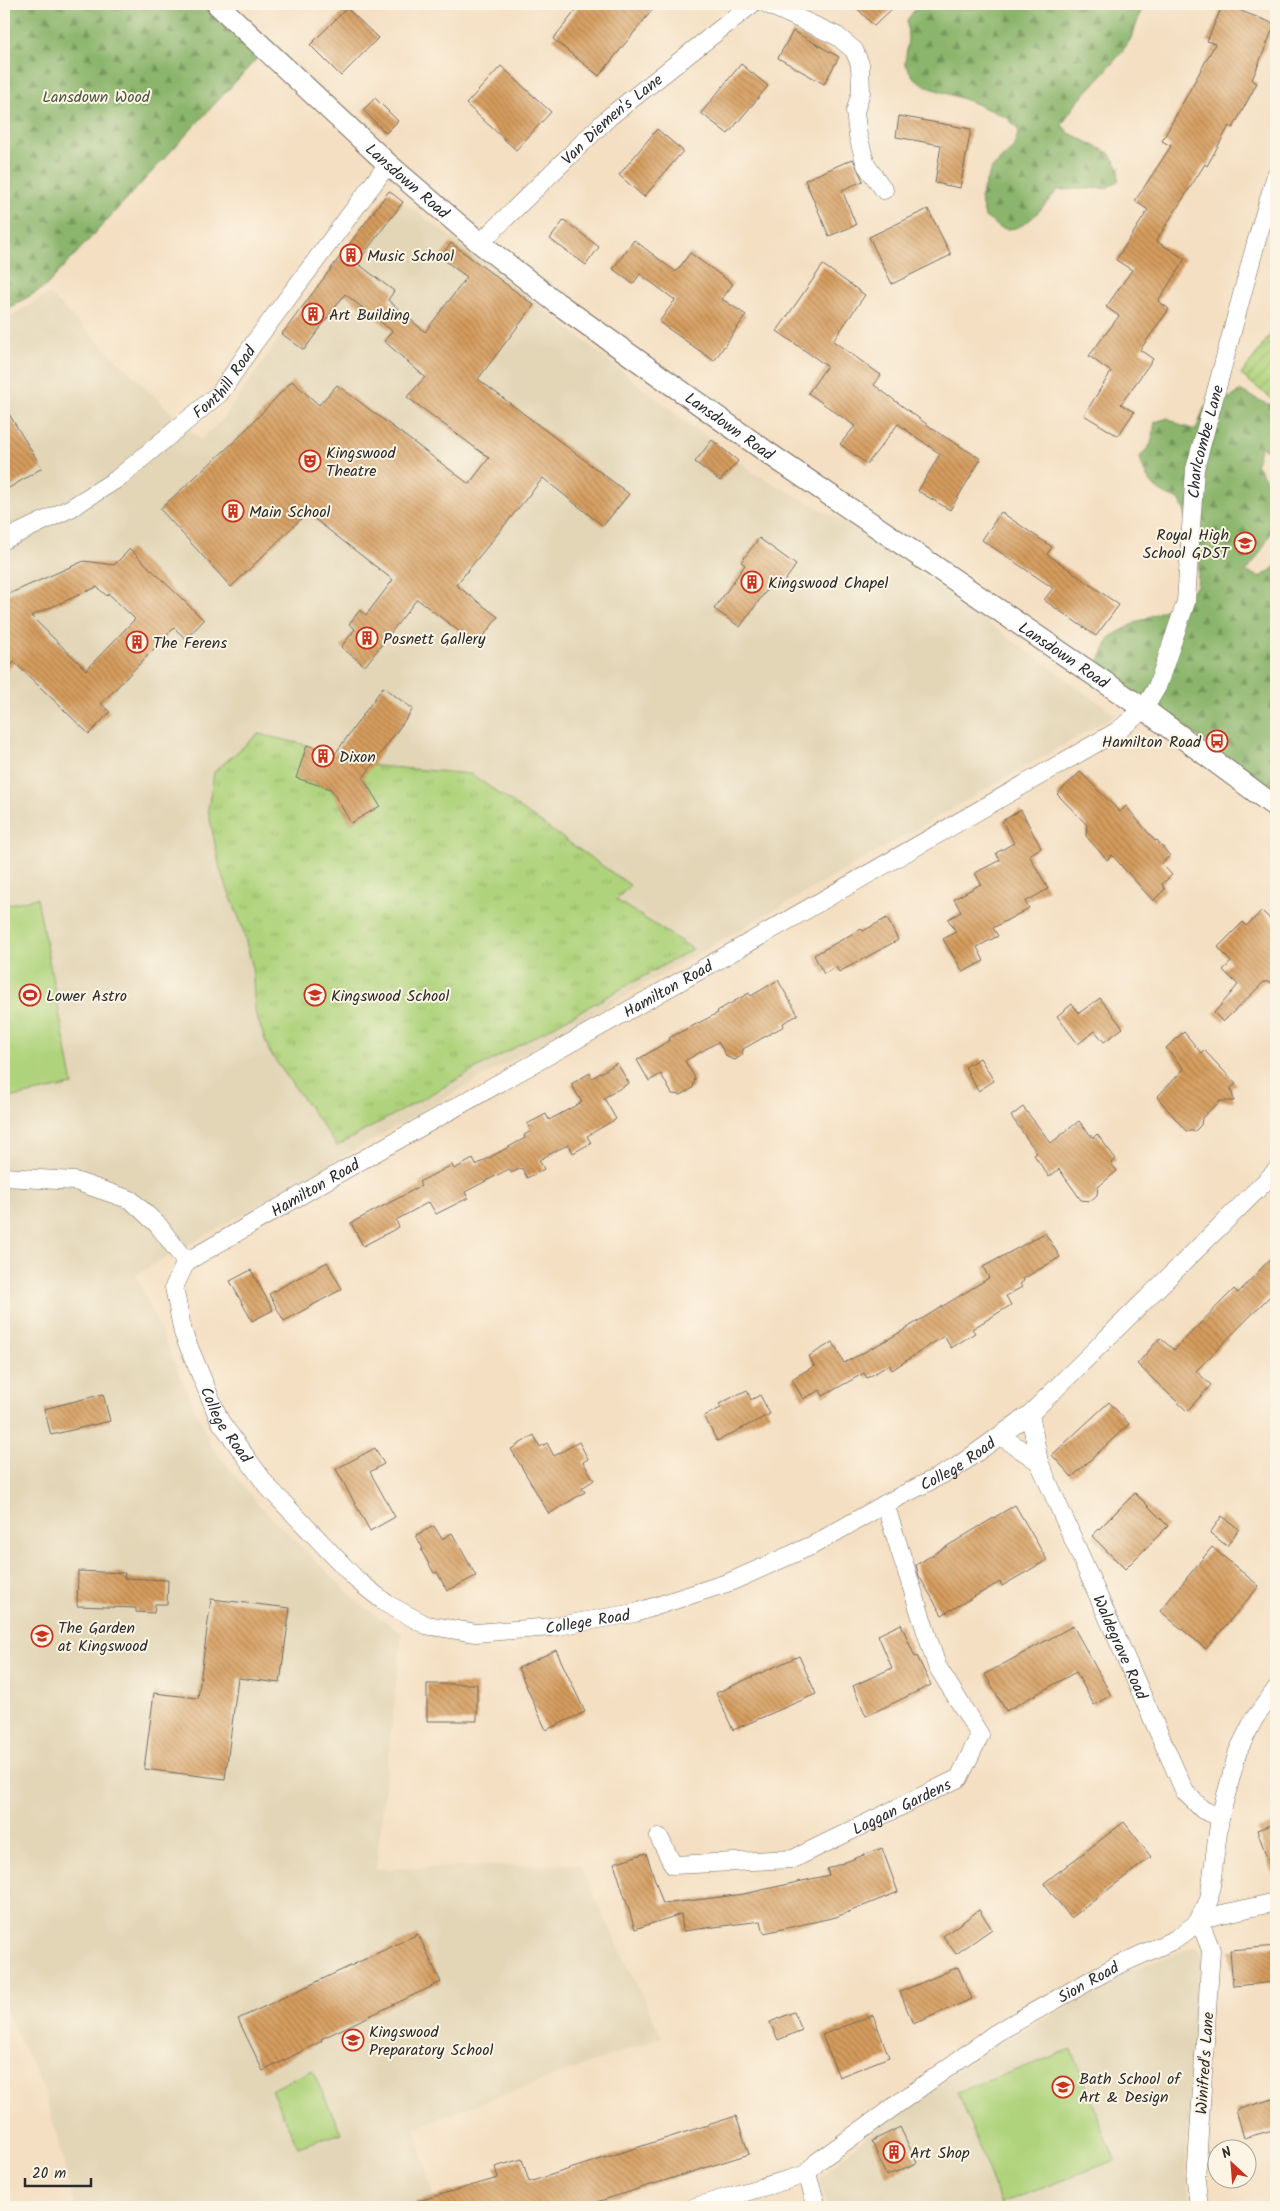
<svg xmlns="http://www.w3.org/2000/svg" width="1280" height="2211" font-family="Kalam,sans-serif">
	<defs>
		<pattern id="grass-tufts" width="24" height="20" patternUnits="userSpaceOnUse" patternTransform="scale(1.25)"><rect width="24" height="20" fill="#afd37c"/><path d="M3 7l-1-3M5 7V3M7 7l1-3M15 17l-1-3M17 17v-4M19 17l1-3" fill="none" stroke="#97b56b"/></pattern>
		<pattern id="forest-firs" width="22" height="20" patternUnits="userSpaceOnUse" patternTransform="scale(1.25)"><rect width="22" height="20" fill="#8bb56c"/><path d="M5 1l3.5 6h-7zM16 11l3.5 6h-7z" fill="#729359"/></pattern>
		<pattern id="garden-furrows" width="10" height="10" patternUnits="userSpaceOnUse" patternTransform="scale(1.25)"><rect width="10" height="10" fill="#afd37c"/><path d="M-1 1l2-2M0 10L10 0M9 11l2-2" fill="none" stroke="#97b56b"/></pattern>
		<pattern id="building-back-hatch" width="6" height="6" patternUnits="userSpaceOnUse" patternTransform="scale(1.25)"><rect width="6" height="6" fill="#d59c5d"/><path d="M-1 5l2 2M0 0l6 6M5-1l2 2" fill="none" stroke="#ad7f4d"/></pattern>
	</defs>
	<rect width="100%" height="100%" fill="#fcf5e5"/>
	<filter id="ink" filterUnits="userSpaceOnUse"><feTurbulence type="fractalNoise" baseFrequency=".02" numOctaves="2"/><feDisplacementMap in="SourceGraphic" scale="10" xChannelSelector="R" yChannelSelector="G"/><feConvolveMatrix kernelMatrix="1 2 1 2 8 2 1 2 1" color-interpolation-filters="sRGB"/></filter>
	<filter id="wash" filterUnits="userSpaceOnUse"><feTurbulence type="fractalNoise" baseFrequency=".0096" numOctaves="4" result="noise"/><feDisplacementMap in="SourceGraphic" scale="20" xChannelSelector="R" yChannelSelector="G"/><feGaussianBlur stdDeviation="1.12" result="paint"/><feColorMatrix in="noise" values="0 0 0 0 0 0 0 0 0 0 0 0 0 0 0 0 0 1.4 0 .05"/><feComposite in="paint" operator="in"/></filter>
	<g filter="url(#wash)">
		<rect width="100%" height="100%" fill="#f4dfc2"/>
		<path fill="#e3d6b7" d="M389,191l134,100 28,24 135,107 70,52 105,57 255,184 -980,560 76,172 49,60 99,97 42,29 -26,236 203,-5 83,173 -247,90 21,80h-361l-30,-114 -41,-87v-1686l45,-26 151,146 24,-22 58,-84z
			M1196,1946l5,4 2,6 -17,203 6,48h-363l-8,-21 1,-11 63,-54 98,-68 145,-82z"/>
		<path fill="url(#grass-tufts)" stroke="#6d7f54" d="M258,734l49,11 -11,33 35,11 20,34 28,-17 -23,-40 9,-3 12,3 94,8 159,111 -14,15 77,49 -356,197 -67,-93 -15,-41 -3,-47 -10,-39 -22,-57 -12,-60 6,-37z"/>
		<path fill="url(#forest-firs)" stroke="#5b704c" d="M4,4h200l59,48 -218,235 -41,24z
			M919,4h225c-5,11 -8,25 -14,36 -19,31 -51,53 -68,85l7,8 40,20 10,15 -1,13 -11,7 -49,2c-14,14 -33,45 -57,38 -5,-2 -11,-8 -16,-11l-5,-19 11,-29 22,-21 6,-17 -11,-13 -39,-17 -39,-13 -16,-10 -9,-14 3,-25 -1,-19z
			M1241,391l26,13h9v63l-4,-3v-10l-11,-8 -5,18c7,11 15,22 20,34 4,27 -15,55 -30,74l15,5 15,-11v225l-169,-118 -8,-13 11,-23 25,-14 34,-15 28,-22 3,-31 -20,-55c-24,-7 -35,-19 -40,-43l11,-13 4,-22 13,-4 14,8 14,4 8,-22 13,-12 13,2z"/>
		<path fill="url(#garden-furrows)" stroke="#6d7f54" d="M1276,327v75l-35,-27z"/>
		<path fill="#afd37c" stroke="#6d7f54" d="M37,898l36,187 -69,14v-194z
			M1072,2049l43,111 -114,44 -43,-112z
			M312,2070l29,63 -43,14 -27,-57z"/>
		<g id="blocks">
			<path fill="url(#building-back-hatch)" fill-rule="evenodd" d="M581,4h76l-58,72 -46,-37z
				M853,4h44l-23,22z
				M1223,4l52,20 -23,56 5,3 -24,45 -4,-2 -22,40 -2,-2 -49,77 29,18 -27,42 11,8 -29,41 13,9 -32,45 13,8 -16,24 -34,-21 27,-43 -22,-16 30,-40 -13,-9 26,-37 -16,-10 32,-50 -13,-9 36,-55 -9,-5 53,-97 -8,-3z
				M347,8l31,30 -37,38 -31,-31z
				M793,31l46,26 -15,27 -46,-26z
				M741,64l27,22 -40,48 -27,-21z
				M501,66l50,46 -35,38 -50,-46z
				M375,98l23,23 -12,12 -23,-23z
				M899,116l72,13 -11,59 -25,-5 6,-38 -45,-8z
				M657,129l26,22 -39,46 -25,-22z
				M853,159l10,22 -21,9 14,35 -27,11 -24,-56z
				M389,191l14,11 -46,61 37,28 -6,9 37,32 42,-55 -27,-20 11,-14 83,62 -56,74 151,115 -26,32 -60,-48 -87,107 42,32 -21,28 -60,-46 -52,67 -24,-19 14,-18 -6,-5 11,-14 6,5 27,-35 -86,-67 -76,74 -71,-78 77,-70 55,-58 27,24 18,-20 132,99 20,-26 -82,-61 18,-20 -41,-36 8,-10 -47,-37 -41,56 -22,-16z
				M928,209l23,46 -59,29 -23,-47z
				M564,220l35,27 -13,18 -36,-26z
				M634,240l42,32 14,-19 43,31 -11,15 24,16 -32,46 -55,-39 16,-22 -35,-26 -7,10 -20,-15z
				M823,265l42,30 -32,46 48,34 -7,10 66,49 41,25 -31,51 -32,-19 22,-37 -42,-30 -31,40 -27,-20 15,-18 -47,-33 19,-27 -50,-35z
				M4,406l38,62 -38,23z
				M712,440l26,21 -18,20 -25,-19z
				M1001,512l51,35 -5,7 72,51 -23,31 -52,-36 9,-12 -71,-48z
				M759,538l37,27 -14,20 -8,-5 -34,47 -26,-18 31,-44 -4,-3z
				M130,549l74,71 -18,19 -12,-11 -73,76 9,8 -21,22 -75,-72 -10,12v-78l80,-35 30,4zM97,587l10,9 2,-2 26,25 -49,51 -55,-54z
				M383,687l30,22 -50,69 17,28 -29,17 -20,-34 -35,-11 11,-33 28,9z
				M1080,772l40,40 6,-6 29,35 2,-1 13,16 -9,7 11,12 -10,9 3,5 -12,12 -41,-46 -5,5 -21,-24 1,-11 -30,-31z
				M1021,810l20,38 -12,7 19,34 -23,13 4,6 -36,20 5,8 -21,11 7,14 -21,11 -20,-33 13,-7 -8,-13 13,-7 -7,-13 27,-15 -6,-11 25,-13 -4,-7 18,-10 -12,-22z
				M1262,911l14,14v57h-12l-41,40 -9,-9 24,-28 -15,-15 8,-8 -13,-15 25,-25 3,4z
				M887,918l11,22 -59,32 -3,-5 -12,7 -10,-19 47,-26 2,2z
				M778,980l20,35 -15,8 1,3 -41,23 -1,6 -7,5 -8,-3 -9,-15 -33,19 10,17 -2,10 -12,7 -9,-1 -11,-20 -12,7 -12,-21 33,-20 -1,-2 49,-25 -1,-2 32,-18 2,3z
				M1100,998l23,30 -19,14 -9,-11 -17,13 -21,-28 15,-12 7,9z
				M1184,1032l17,21 3,-3 32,34 -5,4 3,13h-14l-18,17 -1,7 -6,6h-9l-29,-34 27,-28 -18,-21z
				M980,1058l14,23 -16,10 -13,-24z
				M617,1063l12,20 -25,15 12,21 -29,17 4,7 -18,10 -4,-9 -30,16 5,9 -17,9 -5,-10 -11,5 -2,-4 -44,23 3,6 -32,16 -7,-12 -33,18 3,7 -36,19 -12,-23 70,-37 -2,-4 33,-17 2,4 19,-10 3,6 49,-27 -1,-3 7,-4 -4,-7 19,-10 3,6 33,-18 -11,-18 19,-11 2,5z
				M1023,1107l28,36 28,-22 14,17 4,-4 19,25 -5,4 6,8 -19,16 -1,8 -7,6 -9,-1 -22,-31 -10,8 -15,-22 3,-2 -26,-37z
				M1045,1233l15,24 -37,22 1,2 -4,3 2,3 -16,9 5,9 -39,24 3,4 -24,15 -7,-12 -52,34 -3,-5 -22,13 -3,-5 -41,23 -3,-6 -17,9 -11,-20 22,-13 -5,-10 24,-14 11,21 48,-26 97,-59 -6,-11z
				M1276,1253v37l-80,81 15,14 -24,26 -50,-47 23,-26 14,12 60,-61 4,4z
				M327,1262l15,27 -58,32 -15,-27z
				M251,1270l22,40 -21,11 -22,-40z
				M747,1390l4,10 9,-5 10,19 -53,27 -13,-25 17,-8 -2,-4z
				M103,1394l7,27 -59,14 -7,-26z
				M1109,1402l20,22 -57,53 -20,-22z
				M534,1435l6,12 7,-4 7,13 25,-14 9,17 -5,3 11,18 -12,8 3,4 -36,22 -38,-65z
				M375,1448l9,16 -14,8 25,45 -25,14 -34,-62z
				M1135,1493l33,33 -43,43 -33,-33z
				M1015,1505l32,55 -45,26 -2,-4 -58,33 -23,-39 -3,-11z
				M1222,1516l17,13 -12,17 -17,-13z
				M434,1526l8,13 10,-6 24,43 -29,15 -10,-19 -3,1 -13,-23 2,-1 -7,-14z
				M1212,1547l47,39 -53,63 -46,-38z
				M78,1571l47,2 -1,5 44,2 -1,24h-12l-1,9 -18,-1v-4l-59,-2z
				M211,1599l79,9 -10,75 -42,-5 -13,101 -81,-10 10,-76 44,5z
				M901,1624l14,33 2,-1 14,29 -65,31 -13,-30 39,-18 -14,-33z
				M1073,1626l38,69 -17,10 -18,-33 -70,39 -21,-37z
				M556,1650l29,62 -39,18 -28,-62z
				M799,1656l17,38 -83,36 -17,-37z
				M427,1684h50v37h-50z
				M1124,1822l27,35 -80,61 -27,-35z
				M1276,1823v54h-2l-17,-47z
				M882,1848l16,44 -62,25 -72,16 -3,-12 -78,10 -2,-17 -46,15 -21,-66 32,-10 17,51 81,-10 85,-19 -2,-6z
				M979,1910l13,19 -36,25 -13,-18z
				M418,1934l23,48 -120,57 1,2 -59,30 -25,-52z
				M1276,1946v36l-43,4 -3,-36z
				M958,1967l14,32 -59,25 -13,-32z
				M794,2012l8,18 -24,10 -8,-18z
				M873,2015l16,42 -50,20 -17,-42z
				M1276,2098v31l-32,9 -8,-28z
				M736,2116l13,38 -168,53h-166v-5l83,-24 -3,-11 27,-8 7,23z
				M900,2127l17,36 -31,13 -14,-35z"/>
		</g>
	</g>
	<g filter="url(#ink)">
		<use href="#blocks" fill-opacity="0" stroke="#716a60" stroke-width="1"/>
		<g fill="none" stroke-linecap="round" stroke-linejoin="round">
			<g stroke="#716a60" stroke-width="19">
				<g id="minor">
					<path d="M767,4l70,32 17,14 6,14 1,28 -6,20 3,24 8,29 18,25"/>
					<path id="s1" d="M480,243l129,-126 143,-113"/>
					<path id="s2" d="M4,540l67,-32 46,-29 103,-86 34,-50 134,-179"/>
					<path d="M4,1177l71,4 56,19 27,25 28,37"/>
					<path id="s3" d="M186,1262l160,-93 390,-219 383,-220 25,-21 13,-22 29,-85 9,-133 62,-230 19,-64"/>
					<path id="s4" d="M186,1262l-12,25 9,46 37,88 47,65 90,94 30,24 39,21 50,8 75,-6 84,-14 95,-31 83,-37 72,-41 70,-36 75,-54 246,-243"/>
					<path id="s5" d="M1030,1414l9,48 146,330 18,18 17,7"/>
					<path d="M1001,1436l38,26"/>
					<path id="s6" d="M659,1837l14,28 120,-6 166,-81 21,-43 -43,-69 -52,-162"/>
					<path d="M1200,1919l76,-17"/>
					<path d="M1197,1923l7,9 7,18 -15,230 3,27"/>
					<path d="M695,2207l112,-33"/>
					<path id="s7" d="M817,2207l-10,-33 10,-12 179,-129 120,-67 60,-27 21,-16 12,-23 11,-83 18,-66 16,-32 22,-30"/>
				</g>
			</g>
			<g stroke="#716a60" stroke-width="23">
				<g id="tertiary">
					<path id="s8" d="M217,4l171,160 92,79 77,60 214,152 373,254 132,98"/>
				</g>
			</g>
			<use href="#minor" stroke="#fff" stroke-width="18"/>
			<use href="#tertiary" stroke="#fff" stroke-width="21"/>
		</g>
	</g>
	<defs>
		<g id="building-ring" transform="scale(1.125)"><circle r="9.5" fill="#fcf5e5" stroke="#c8321e" stroke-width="1.5"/><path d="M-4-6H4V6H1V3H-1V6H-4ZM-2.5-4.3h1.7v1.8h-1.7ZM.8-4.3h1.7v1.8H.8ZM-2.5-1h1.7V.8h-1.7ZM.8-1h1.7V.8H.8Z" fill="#c8321e"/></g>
		<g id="theatre-ring" transform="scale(1.125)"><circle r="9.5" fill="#fcf5e5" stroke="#c8321e" stroke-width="1.5"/><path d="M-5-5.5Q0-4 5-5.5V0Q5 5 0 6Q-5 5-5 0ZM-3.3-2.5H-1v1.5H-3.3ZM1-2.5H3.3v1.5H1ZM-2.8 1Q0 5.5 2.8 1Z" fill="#c8321e"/></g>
		<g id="school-ring" transform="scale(1.125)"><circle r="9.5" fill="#fcf5e5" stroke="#c8321e" stroke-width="1.5"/><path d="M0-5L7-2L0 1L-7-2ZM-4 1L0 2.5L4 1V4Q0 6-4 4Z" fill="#c8321e"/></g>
		<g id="bus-ring" transform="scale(1.125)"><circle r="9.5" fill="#fcf5e5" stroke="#c8321e" stroke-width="1.5"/><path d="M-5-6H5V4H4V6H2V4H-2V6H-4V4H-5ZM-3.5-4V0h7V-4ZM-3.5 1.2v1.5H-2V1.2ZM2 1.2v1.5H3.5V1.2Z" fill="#c8321e"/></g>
		<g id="stadium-ring" transform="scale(1.125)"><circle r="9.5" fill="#fcf5e5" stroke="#c8321e" stroke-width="1.5"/><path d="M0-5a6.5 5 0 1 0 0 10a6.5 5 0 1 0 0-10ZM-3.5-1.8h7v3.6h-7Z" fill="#c8321e"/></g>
		<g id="university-ring" transform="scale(1.125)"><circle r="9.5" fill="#fcf5e5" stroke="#c8321e" stroke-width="1.5"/><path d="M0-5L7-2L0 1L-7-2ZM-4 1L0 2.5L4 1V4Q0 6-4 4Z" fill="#c8321e"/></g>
	</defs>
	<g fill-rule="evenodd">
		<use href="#building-ring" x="351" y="255"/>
		<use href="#building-ring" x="313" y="314"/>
		<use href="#theatre-ring" x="310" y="461"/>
		<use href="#building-ring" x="233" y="511"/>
		<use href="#school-ring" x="1245" y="543"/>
		<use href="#building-ring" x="752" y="582"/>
		<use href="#building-ring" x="367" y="638"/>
		<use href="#building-ring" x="137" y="642"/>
		<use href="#bus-ring" x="1217" y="741"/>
		<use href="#building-ring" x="323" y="756"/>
		<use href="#stadium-ring" x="30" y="995"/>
		<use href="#school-ring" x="315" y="995"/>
		<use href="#school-ring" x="42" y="1636"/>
		<use href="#school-ring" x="353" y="2040"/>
		<use href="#university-ring" x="1063" y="2087"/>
		<use href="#building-ring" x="894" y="2152"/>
	</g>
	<g text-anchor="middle" stroke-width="4" stroke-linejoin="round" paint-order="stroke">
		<g font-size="16" fill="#4c553f" stroke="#fcf5e5">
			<text x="96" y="102">Lansdown Wood</text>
		</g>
		<g font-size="16" fill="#2b2b2b" stroke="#fcf5e5">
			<text dy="6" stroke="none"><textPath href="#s1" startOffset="181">Van Diemen's Lane</textPath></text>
			<text dy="6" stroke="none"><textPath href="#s8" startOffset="260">Lansdown Road</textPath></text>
			<text dy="6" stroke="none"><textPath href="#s2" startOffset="274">Fonthill Road</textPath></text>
			<text dy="6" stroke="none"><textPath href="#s8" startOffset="665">Lansdown Road</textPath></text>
			<text dy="6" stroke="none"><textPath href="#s3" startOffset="1384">Charlcombe Lane</textPath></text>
			<text dy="6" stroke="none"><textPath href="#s8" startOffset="1070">Lansdown Road</textPath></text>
			<text dy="6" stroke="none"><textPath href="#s3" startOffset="554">Hamilton Road</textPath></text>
			<text dy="6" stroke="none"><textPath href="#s3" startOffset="149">Hamilton Road</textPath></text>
			<text dy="6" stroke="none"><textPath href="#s4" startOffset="176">College Road</textPath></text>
			<text dy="6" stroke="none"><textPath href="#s4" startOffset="1031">College Road</textPath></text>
			<text dy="6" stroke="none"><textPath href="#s4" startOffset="626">College Road</textPath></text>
			<text dy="6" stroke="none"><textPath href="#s5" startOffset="251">Waldegrave Road</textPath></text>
			<text dy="6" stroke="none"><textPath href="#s6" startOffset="272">Laggan Gardens</textPath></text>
			<text dy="6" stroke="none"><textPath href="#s7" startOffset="376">Sion Road</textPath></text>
			<text transform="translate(1204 2063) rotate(-86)" y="6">Winifred's Lane</text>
		</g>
		<g font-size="16" fill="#2b2b2b" stroke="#fcf5e5" text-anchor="start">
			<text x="367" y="261">Music School</text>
			<text x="329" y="320">Art Building</text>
			<text x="326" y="458">Kingswood<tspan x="326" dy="18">Theatre</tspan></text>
			<text x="249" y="517">Main School</text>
			<text x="1229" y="540" text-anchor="end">Royal High<tspan x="1229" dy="18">School GDST</tspan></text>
			<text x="768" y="588">Kingswood Chapel</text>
			<text x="383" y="644">Posnett Gallery</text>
			<text x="153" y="648">The Ferens</text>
			<text x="1201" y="747" text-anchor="end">Hamilton Road</text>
			<text x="339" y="762">Dixon</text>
			<text x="46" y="1001">Lower Astro</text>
			<text x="331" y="1001">Kingswood School</text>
			<text x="58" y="1633">The Garden<tspan x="58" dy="18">at Kingswood</tspan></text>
			<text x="369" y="2037">Kingswood<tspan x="369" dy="18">Preparatory School</tspan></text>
			<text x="1079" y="2084">Bath School of<tspan x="1079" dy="18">Art &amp; Design</tspan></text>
			<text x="910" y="2158">Art Shop</text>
		</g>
	</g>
	<rect width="1280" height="2211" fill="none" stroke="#fcf5e5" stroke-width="20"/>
	<g transform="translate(1232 2164) rotate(334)"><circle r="24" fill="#fcf5e5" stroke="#a8a49b"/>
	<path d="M0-4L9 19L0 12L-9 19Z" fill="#c8321e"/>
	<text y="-8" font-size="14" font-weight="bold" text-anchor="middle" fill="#2b2b2b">N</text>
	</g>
	<path d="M25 2178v8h66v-8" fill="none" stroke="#2b2b2b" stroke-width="2.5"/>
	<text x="32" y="2178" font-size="15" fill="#2b2b2b" stroke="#fcf5e5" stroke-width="4" paint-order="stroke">20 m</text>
</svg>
